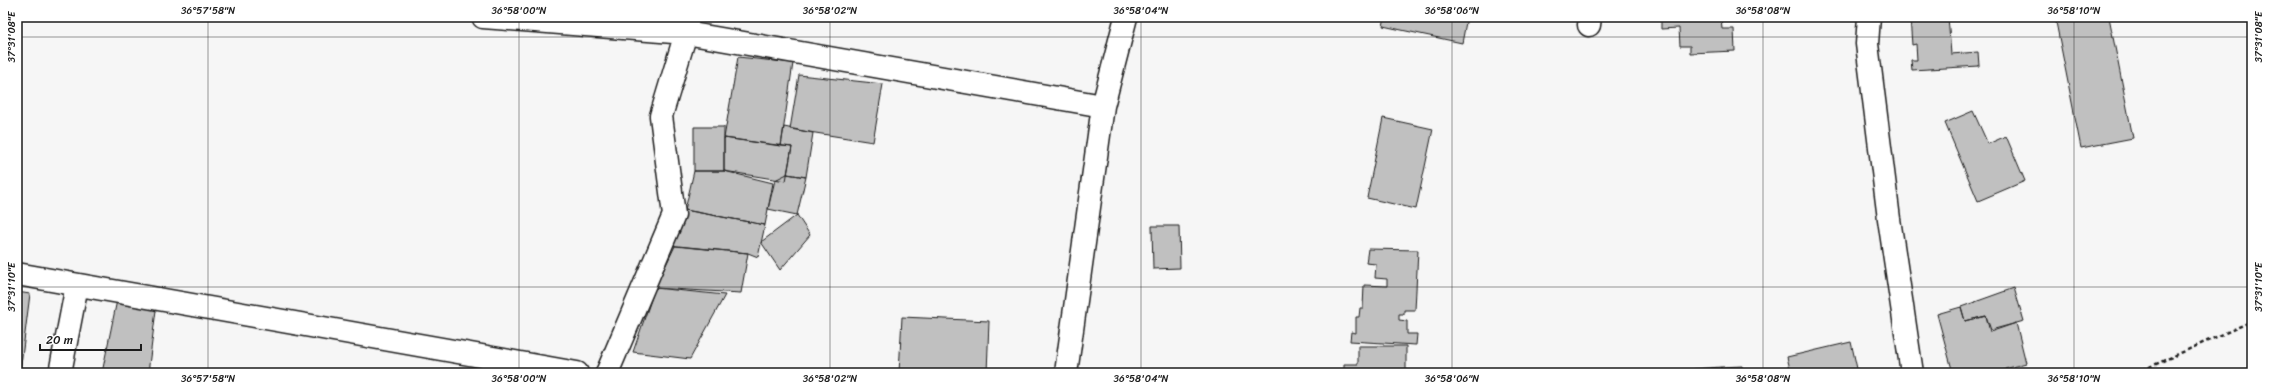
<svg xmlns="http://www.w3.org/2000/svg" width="2269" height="390" font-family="Sriracha,sans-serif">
	<rect width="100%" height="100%" fill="#f6f6f6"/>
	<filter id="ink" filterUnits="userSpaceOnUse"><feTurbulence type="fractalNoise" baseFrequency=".025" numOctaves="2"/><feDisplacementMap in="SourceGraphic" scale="8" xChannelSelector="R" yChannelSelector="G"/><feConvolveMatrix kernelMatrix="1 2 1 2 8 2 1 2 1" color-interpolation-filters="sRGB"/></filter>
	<g filter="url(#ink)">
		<path fill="#c0c0c0" stroke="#1c1c1c" d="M1385,17h82l-5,26 -79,-17z
			M1661,17h60l1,12h12l1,22 -45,2v-7h-10l-1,-18 -18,1z
			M1910,17h38l3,37 27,-2 1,14 -67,4 -1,-10h6l-1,-16 -4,1z
			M2055,17h54l24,121 -52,10z
			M738,57l55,6 -12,83 -57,-8z
			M799,75l84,9 -10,58 -83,-13z
			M1973,111l15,33 18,-8 19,45 -47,20 -33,-78z
			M1383,118l50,11 -17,80 -49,-11z
			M694,127h30v44h-30z
			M784,127l29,6 -7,44 -19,-3 5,-27 -11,-1z
			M724,138l68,9 -6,34 -62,-10z
			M694,171h30l49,12 -8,42 -80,-15z
			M787,174l19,3 -9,38 -29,-6 7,-29z
			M685,210l80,15 -7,32 -10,-4 -80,-8z
			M797,215l13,20 -30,35 -19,-28z
			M1152,226h27l1,42 -27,1z
			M675,246l73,7 -7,40 -86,-5z
			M1368,249l50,1 -3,60h-11v4h-5v6l8,1v13h10l-1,11 -66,-4 1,-9 5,1v-16h3l1,-9h3l1,-23 23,1v-7l-12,-1 1,-14 -10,-1z
			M655,288l70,7 -35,64 -57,-7z
			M2014,288l10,33 -33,9 -5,-14 -21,5 -4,-14z
			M17,292l13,2 -10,79h-3z
			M117,300l39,10 -8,63h-46z
			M1961,307l4,14 21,-5 4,16 26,-9 10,40 -21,6 1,4h-53l-16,-59z
			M902,317l87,4 -2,52h-88z
			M1851,342l7,31h-67l-4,-16z
			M1358,346h48v24h-15v3h-47v-9h14z
			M1742,366l1,7h-22v-6z
			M1721,367v6h-27v-4z"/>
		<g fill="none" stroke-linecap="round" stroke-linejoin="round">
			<g stroke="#1c1c1c" stroke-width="25">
				<path id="street" d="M483,17l203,16 417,73
					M1869,17l-2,27 22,175 23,154
					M1589,25l1,-8
					M17,274l560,99
					M60,373l17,-88
					M607,373l67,-158 -13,-99 25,-83 2,-16
					M1066,373l37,-267 23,-89"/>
			</g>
			<path stroke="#1c1c1c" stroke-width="2.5" stroke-dasharray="4 3" stroke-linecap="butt" d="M2136,373l116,-52"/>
			<use href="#street" stroke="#fff" stroke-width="22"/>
		</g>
	</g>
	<path fill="none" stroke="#1c1c1c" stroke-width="1" stroke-opacity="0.45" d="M208,17v356M519,17v356M830,17v356M1141,17v356M1452,17v356M1763,17v356M2074,17v356M17,37h2235M17,287h2235"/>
	<rect width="2269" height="390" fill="none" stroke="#fff" stroke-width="44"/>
	<path d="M40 344v6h101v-6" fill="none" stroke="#1c1c1c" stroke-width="2"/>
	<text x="46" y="344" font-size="12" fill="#1c1c1c" stroke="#ffffff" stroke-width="3" paint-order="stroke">20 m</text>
	<rect x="22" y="22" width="2225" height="346" fill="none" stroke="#1c1c1c" stroke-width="1.5"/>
	<g font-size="10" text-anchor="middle" fill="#1c1c1c">
		<text x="208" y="14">36°57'58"N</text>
		<text x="519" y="14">36°58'00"N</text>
		<text x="830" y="14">36°58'02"N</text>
		<text x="1141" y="14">36°58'04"N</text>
		<text x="1452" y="14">36°58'06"N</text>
		<text x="1763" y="14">36°58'08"N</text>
		<text x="2074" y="14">36°58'10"N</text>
		<text transform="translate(2258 37) rotate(-90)" y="4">37°31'08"E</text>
		<text transform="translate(11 37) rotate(-90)" y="4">37°31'08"E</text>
		<text transform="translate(2258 287) rotate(-90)" y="4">37°31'10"E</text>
		<text transform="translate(11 287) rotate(-90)" y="4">37°31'10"E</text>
		<text x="208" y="382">36°57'58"N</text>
		<text x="519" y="382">36°58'00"N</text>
		<text x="830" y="382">36°58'02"N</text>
		<text x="1141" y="382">36°58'04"N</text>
		<text x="1452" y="382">36°58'06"N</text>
		<text x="1763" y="382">36°58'08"N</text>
		<text x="2074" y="382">36°58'10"N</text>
	</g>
</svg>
